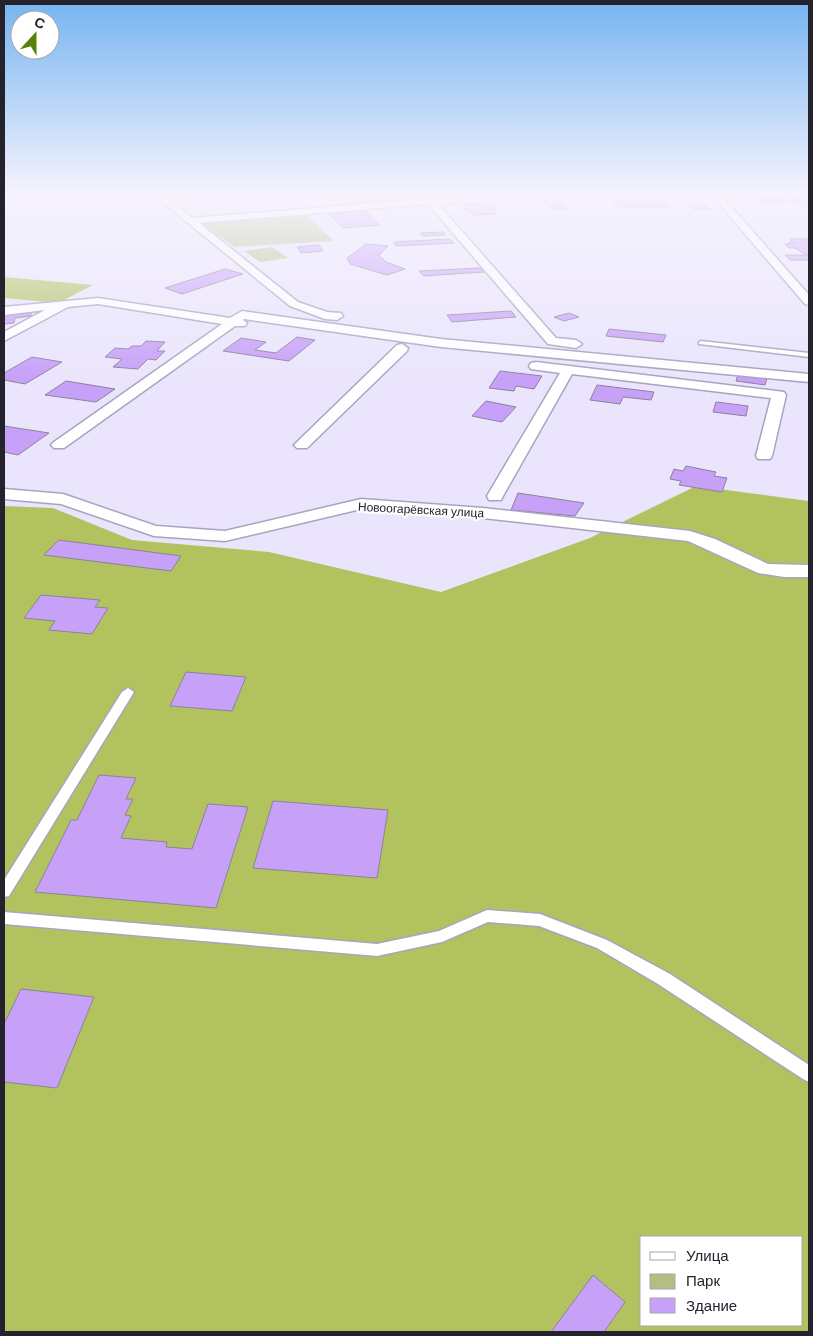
<svg xmlns="http://www.w3.org/2000/svg" width="813" height="1336" font-family="'DM Sans',sans-serif">
	<rect width="100%" height="100%" fill="#eae5fc"/>
	<path fill="#b3be84" d="M305,213l29,28 -99,6 -36,-24z
		M272,247l16,11 -28,4 -16,-11z"/>
	<path fill="#b2c25f" fill-rule="evenodd" d="M4,277l89,8 -35,18 -54,-5z
		M696,486l113,15v831h-805v-826l49,2 79,32 137,12 172,40 149,-54zM642,1237h160v88h-160z"/>
	<path fill="#c7a1f8" stroke="#8c829b" d="M764,197l36,1 6,6 -12,-2 -31,1 -5,-5h8z
		M664,199l8,8 -53,1 -7,-7z
		M556,200l12,9 -15,1 -11,-9z
		M485,203l11,6 -3,2 3,3 -22,1 -3,-3 -6,-2 -1,-2 3,-1 -3,-3z
		M687,204h17l6,5h-17z
		M365,211l15,14 -37,3 -14,-14z
		M443,232l2,3 -23,1 -2,-3z
		M450,239l4,4 -58,3 -2,-4z
		M790,239h19v15h-4l-10,-6h-6l-4,-4h6l-2,-2h4z
		M366,244l22,2 -9,9 7,7 19,7 -18,6 -37,-11 -3,-6z
		M319,245l4,6 -22,2 -4,-6z
		M785,255h22l2,5h-19z
		M480,268l4,4 -60,4 -5,-5z
		M225,269l18,5 -61,20 -17,-6z
		M31,311v5l-16,2 -1,5 -10,1v-9z
		M511,311l5,6 -64,5 -5,-7z
		M569,313l10,4 -15,4 -10,-4z
		M609,329l57,6 -3,7 -57,-6z
		M297,337l18,3 -26,21 -66,-10 18,-13 25,4 -11,8 21,3z
		M146,341l19,1 -8,9h8l-9,9 -8,-1 -10,10 -25,-2 9,-8 -17,-2 10,-9 13,1 4,-3h9z
		M32,357l30,5 -37,22 -21,-4v-7z
		M500,371l42,5 -8,13 -18,-3 -2,5 -25,-3z
		M738,374l29,4 -2,7 -29,-4z
		M66,381l49,8 -19,13 -51,-7z
		M597,385l57,7 -3,8 -28,-3 -3,7 -30,-4z
		M486,401l30,6 -14,15 -30,-6z
		M716,402l32,4 -2,10 -33,-4z
		M4,426l45,7 -31,22 -14,-3z
		M686,466l30,6 -2,4 13,2 -5,14 -43,-7 2,-4 -11,-2 4,-10 9,2z
		M518,493l66,10 -9,13 -64,-6z
		M59,540l122,16 -10,15 -127,-16z
		M41,595l59,5 -5,7 13,1 -16,26 -43,-4 6,-9 -31,-3z
		M186,672l60,5 -14,34 -62,-5z
		M99,775l37,3 -10,21h7l-8,16 6,1 -10,22 46,4 -1,5 26,2 16,-45 40,3 -32,101 -181,-16 36,-72h6z
		M273,801l115,9 -11,68 -124,-10z
		M21,989l73,8 -37,91 -53,-6v-58z
		M593,1275l32,27 -21,30h-53z"/>
	<g fill="none" stroke-linecap="round" stroke-linejoin="round">
		<g stroke="#a9a3bf" stroke-width="3">
			<path id="service" d="M701,341l108,12v4l-110,-13v-2z
				M128,688l6,4 -125,204 -5,1v-17l118,-188z
				M487,910l53,4 67,26 63,34 139,91v17l-6,-3 -145,-95 -61,-36 -58,-22 -51,-4 -46,20 -65,14 -373,-32v-12l373,32 62,-13z"/>
		</g>
		<g stroke="#a9a3bf" stroke-width="3">
			<path id="minor" d="M150,192h10l32,26 231,-19 -3,-5 1,-2h6l5,6 130,-4 1,2 -4,3 -122,4 119,135 20,2 6,4 -6,4 -28,-4 -120,-140 -229,19 99,79 29,10 14,1 2,3 -6,4 -12,-1 -35,-13z
				M709,192h9l91,103v10l-4,-1z
				M98,298l132,20 12,-7 199,28 368,35v8l-368,-35 -197,-28 -1,1 4,3 -2,3h-10l-171,122h-10l-3,-3 3,-3 168,-118 -124,-20 -30,3 -64,34v-9l41,-22 -41,5v-8z
				M402,344l6,4 -1,3 -100,97h-10l-3,-3 3,-3 100,-97z
				M536,362l248,30 2,3 -14,61 -2,3h-12l-2,-3 15,-58 -199,-24 -69,122 -2,4h-12l-2,-4 73,-123 -29,-4 -2,-3 2,-3z
				M4,489l59,5 93,32 69,5 136,-32 122,9 207,23 25,8 53,25 41,1v12h-25l-26,-4 -70,-32 -205,-23 -122,-9 -136,32 -71,-5 -93,-32 -57,-5z"/>
		</g>
		<use href="#service" fill="#fff" fill-rule="evenodd"/>
		<use href="#minor" fill="#fff" fill-rule="evenodd"/>
	</g>
	<linearGradient id="sky" x2="0" y2="1"><stop stop-color="#76b4f0"/><stop offset="0.51" stop-color="#f6f3fe"/><stop offset="1" stop-color="#f6f3fe" stop-opacity="0"/></linearGradient>
	<rect width="813" height="379" fill="url(#sky)"/>
	<g text-anchor="middle" stroke-width="4.5" stroke-linejoin="round" paint-order="stroke">
		<g font-size="12" fill="#24222d" stroke="#fff">
			<text transform="translate(421 510) rotate(3)" y="4">Новоогарёвская улица</text>
		</g>
	</g>
	<rect width="813" height="1336" fill="none" stroke="#24222d" stroke-width="10"/>
	<rect x="640" y="1236" width="162" height="90" fill="#ffffff" stroke="#a7a7ab"/>
	<rect x="650" y="1252" width="25" height="8" fill="#ffffff" stroke="#a7a7ab"/>
	<text x="686" y="1261" font-size="15" fill="#24222d">Улица</text>
	<rect x="650" y="1274" width="25" height="15" fill="#b3be84" stroke="#a7a7ab"/>
	<text x="686" y="1286" font-size="15" fill="#24222d">Парк</text>
	<rect x="650" y="1298" width="25" height="15" fill="#c7a1f8" stroke="#a7a7ab"/>
	<text x="686" y="1311" font-size="15" fill="#24222d">Здание</text>
	<g transform="translate(35 35) rotate(21)"><circle r="24" fill="#ffffff" stroke="#a7a7ab"/>
	<path d="M0-4L9 19L0 12L-9 19Z" fill="#588208"/>
	<text y="-8" font-size="14" font-weight="bold" text-anchor="middle" fill="#24222d">С</text>
	</g>
</svg>
